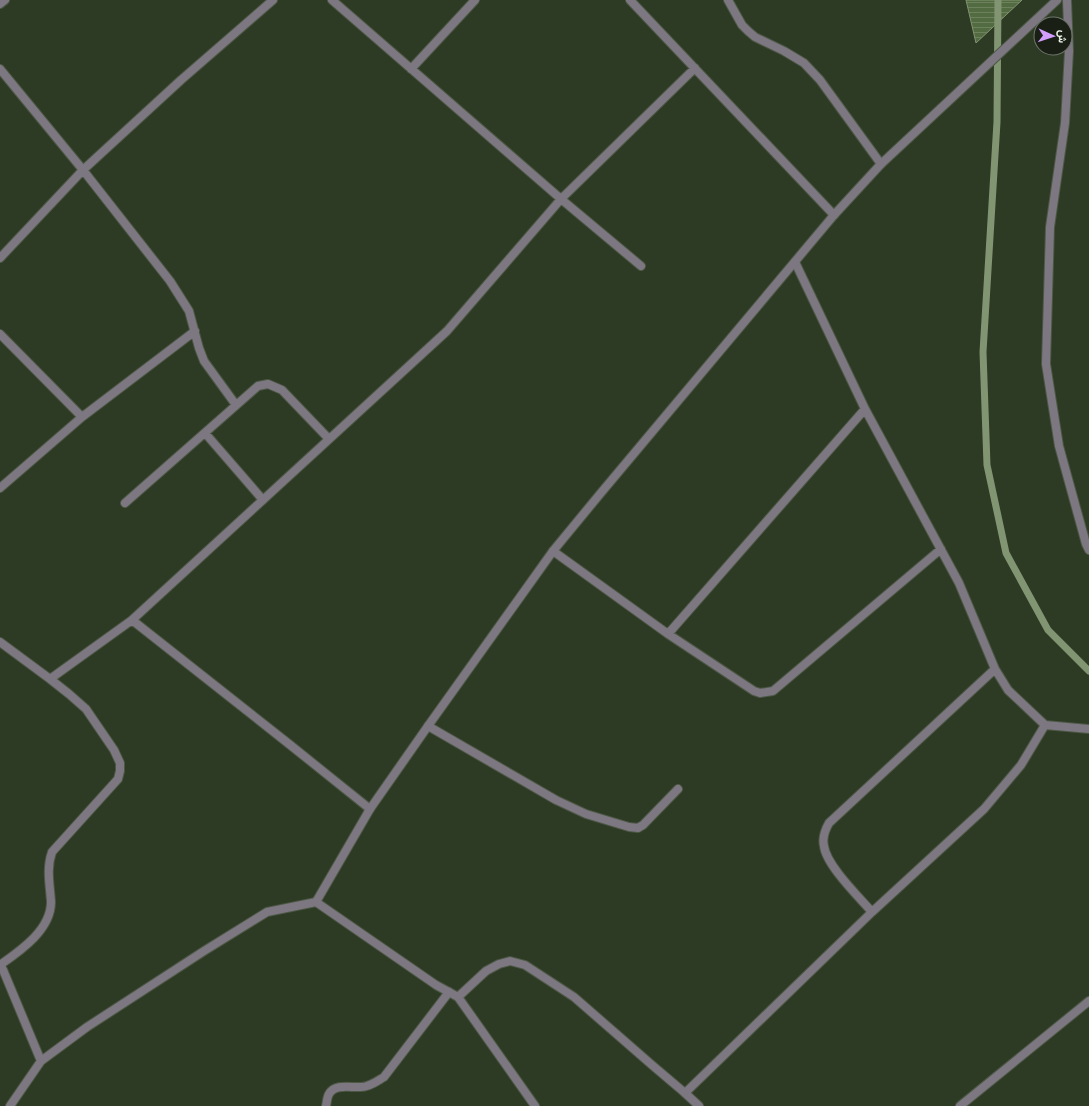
<svg xmlns="http://www.w3.org/2000/svg" width="1089" height="1106" font-family="'Archivo Narrow',Vazirmatn,sans-serif">
	<defs>
		<pattern id="water-rules" width="6" height="5" patternUnits="userSpaceOnUse"><rect width="6" height="5" fill="#536b40"/><path d="M0 2.5h6" fill="none" stroke="#6c815c"/></pattern>
	</defs>
	<rect width="100%" height="100%" fill="#2d3a24"/>
	<path fill="url(#water-rules)" stroke="#829573" d="M966,0h56l-46,43z"/>
	<g fill="none" stroke-linecap="round" stroke-linejoin="round">
		<path stroke="#829573" stroke-width="7" d="M998,0l-1,122 -14,230 4,113 19,88 42,77 41,41"/>
		<g stroke="#4c5844" stroke-width="10">
			<path id="minor" d="M332,0l229,199 80,67
				M630,0l204,215
				M728,0l14,25 6,6 7,6 29,14 20,12 16,17 61,84
				M1067,0l2,51 -4,72 -15,104 -4,137 13,82 27,98 3,6
				M0,4l5,-4
				M0,69l83,101 87,111 19,30 10,37 5,13 32,44
				M411,69l64,-69
				M0,258l83,-88 98,-90 92,-80
				M795,262l70,147 94,174 36,86 13,21 37,35 44,4
				M0,334l82,83
				M205,433l58,67
				M0,488l82,-71 113,-86
				M125,503l133,-117 10,-2 14,6 47,49
				M553,551l115,83 86,57 6,2 13,-2 168,-142
				M132,620l315,-289 114,-132 134,-131
				M668,634l197,-225
				M0,642l50,37 82,-59 157,124 81,65
				M428,726l128,74 30,14 43,13 9,1 5,-3 35,-36
				M872,912c-13,-15 -46,-47 -48,-66 -2,-8 1,-16 5,-23l166,-154
				M0,965c20,-14 51,-35 51,-63 -1,-17 -5,-33 1,-50l66,-73 2,-8v-8l-6,-13 -28,-41 -17,-15 -19,-15
				M1,965l40,96
				M458,997l77,109
				M685,1093l187,-181 112,-103 37,-44 24,-40
				M10,1106l31,-45 46,-34 117,-76 63,-39 49,-10
				M326,1106c1,-4 1,-9 3,-12 6,-11 23,-6 32,-7 9,0 16,-6 23,-10l65,-85
				M960,1106l129,-105"/>
		</g>
		<g stroke="#4c5844" stroke-width="10">
			<path id="tertiary" d="M699,1106l-14,-13 -33,-28 -78,-68 -49,-32 -15,-4 -11,3 -13,7 -28,26 -22,-12 -120,-83 54,-93 58,-83 125,-175 47,-57 234,-279 47,-51 176,-164"/>
		</g>
		<use href="#minor" stroke="#7d7782" stroke-width="8"/>
		<use href="#tertiary" stroke="#7d7782" stroke-width="8"/>
	</g>
	<g transform="translate(1053 36) rotate(93)"><circle r="19" fill="#191f15" stroke="#6e756a"/>
	<path d="M0-3L7 15L0 10L-7 15Z" fill="#d29dfd"/>
	<text y="-6" font-size="11" font-weight="bold" text-anchor="middle" fill="#eef7e9">ش</text>
	</g>
</svg>
